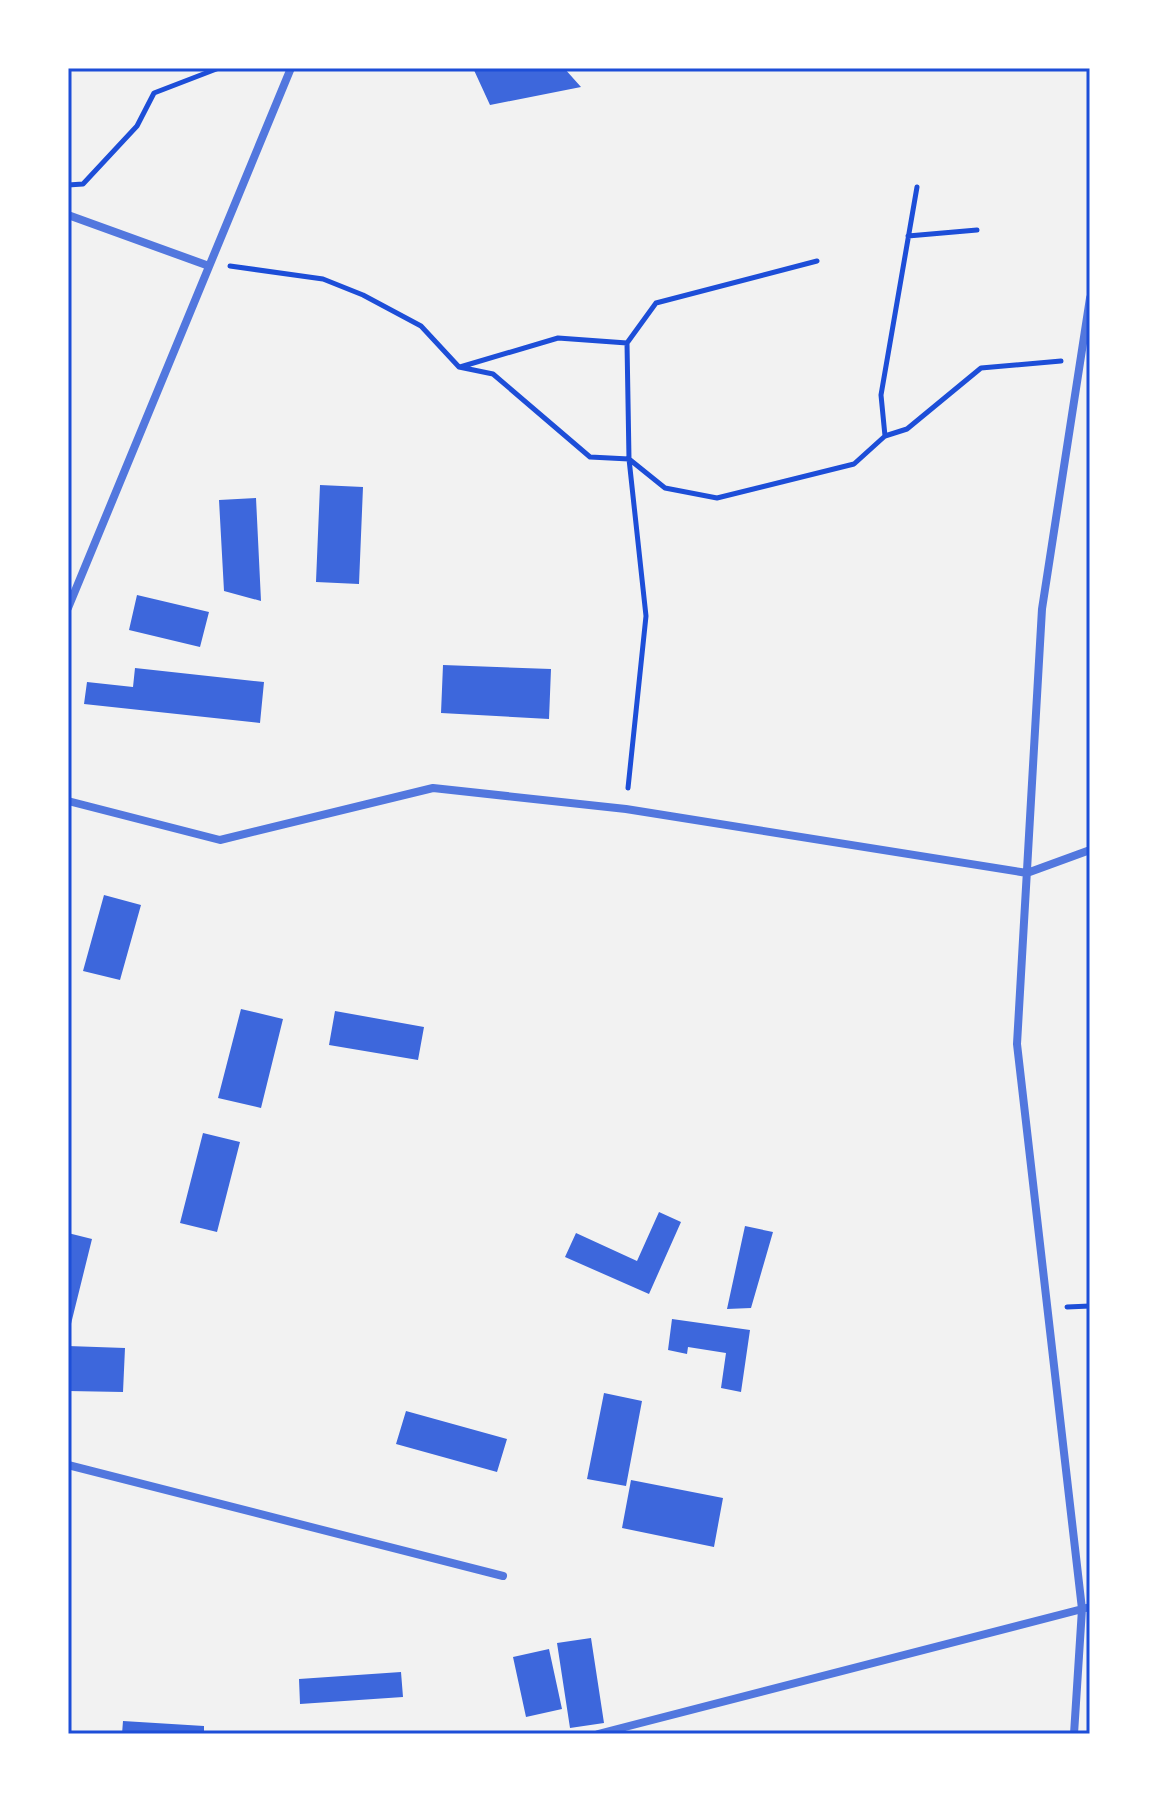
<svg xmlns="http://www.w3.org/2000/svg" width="1158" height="1802" font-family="Helvetica,sans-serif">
	<rect width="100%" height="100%" fill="#f2f2f2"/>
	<path fill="#3d67dc" d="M473,68h91l17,19 -91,18z
		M320,485l43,2 -4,97 -43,-2z
		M256,498l5,103 -37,-10 -5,-91z
		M137,595l72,17 -9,35 -71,-17z
		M443,665l108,4 -2,50 -108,-6z
		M135,668l129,14 -4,41 -176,-19 3,-22 46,5z
		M104,895l37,10 -21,75 -37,-9z
		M241,1009l42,10 -22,89 -43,-10z
		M335,1011l89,16 -6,33 -89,-15z
		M203,1133l37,9 -23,90 -37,-9z
		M659,1212l22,10 -32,72 -84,-37 11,-24 61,28z
		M745,1226l28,6 -22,76 -24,1z
		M68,1233l24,6 -23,93h-1z
		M672,1319l78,11 -9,62 -20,-4 5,-35 -38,-6 -1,7 -19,-4z
		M68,1346l57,2 -2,44 -55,-1z
		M604,1393l38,8 -16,85 -39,-7z
		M406,1411l101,28 -10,33 -101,-28z
		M631,1480l92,18 -9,49 -92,-19z
		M591,1638l13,85 -34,5 -13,-85z
		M549,1649l13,60 -36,8 -13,-60z
		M401,1672l2,25 -103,7 -1,-25z
		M123,1721l81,5v8h-82z"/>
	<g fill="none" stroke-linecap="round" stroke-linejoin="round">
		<path stroke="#1d4ed8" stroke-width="5" d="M68,185l15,-1 54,-58 17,-33 65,-25
			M908,236l69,-6
			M230,266l93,13 40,16 58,31 38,41 34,7 97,83 39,2 36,29 52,10 137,-34 31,-28 22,-7 74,-61 80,-7
			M460,367l98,-29 69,5
			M885,436l-4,-41 36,-208
			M628,788l18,-172 -17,-157 -2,-116 29,-40 161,-42
			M1067,1307l23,-1"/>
		<path stroke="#5277de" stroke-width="8" d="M68,215l141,51
			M68,608l223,-540
			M68,801l152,39 213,-52 193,21 401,64 63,-23
			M68,1465l435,111
			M598,1734l492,-127
			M1074,1734l8,-125 -65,-565 25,-435 48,-311"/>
	</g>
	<rect width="1158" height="1802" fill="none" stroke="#ffffff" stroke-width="140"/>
	<rect x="70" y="70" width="1018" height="1662" fill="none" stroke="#1d4ed8" stroke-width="3"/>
</svg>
